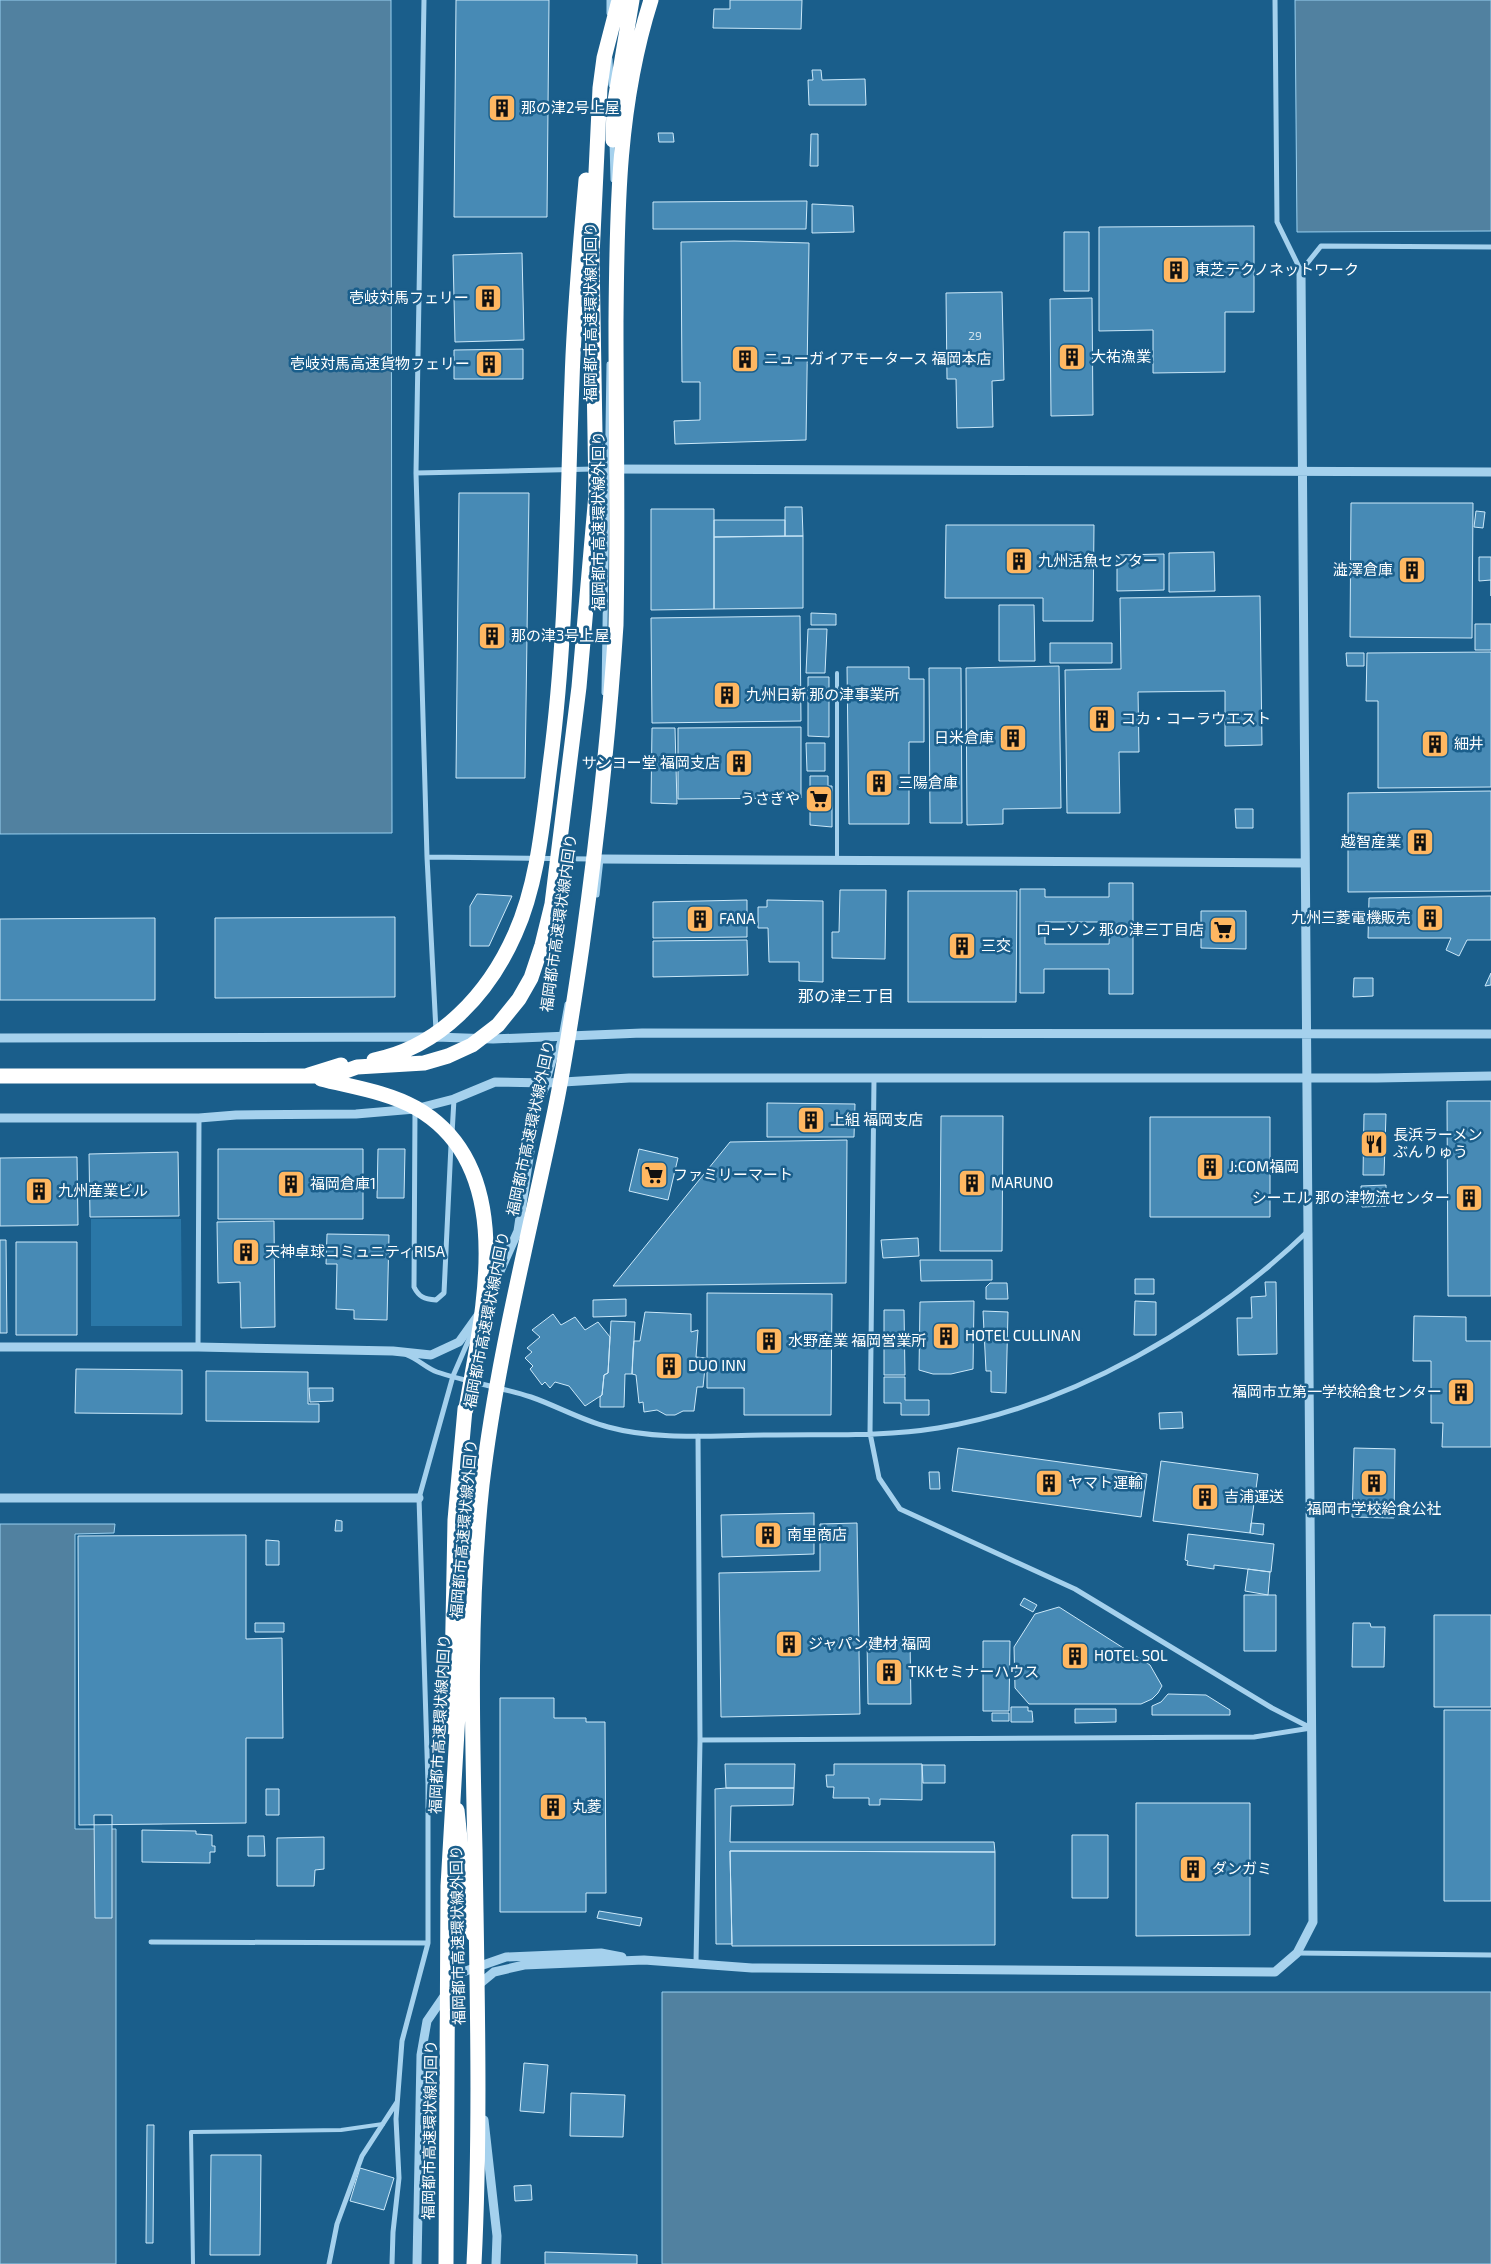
<svg xmlns="http://www.w3.org/2000/svg" width="1491" height="2264" font-family="'Exo 2','Noto Sans JP',sans-serif">
	<rect width="100%" height="100%" fill="#1a5e8b"/>
	<path fill="#2a77a7" d="M91,1219h90l1,107h-91z"/>
	<path fill="#5181a0" stroke="#98cfef" d="M0,0h391l1,833 -392,1z
		M1295,0h196v231l-194,1z
		M0,1524h115l-1,9 -39,1v295h41v435h-116z
		M662,1992h829v272h-829z"/>
	<path fill="#478ab5" stroke="#cbe8f9" fill-rule="evenodd" d="M456,0h93l-2,217h-93z
		M730,0h72l-1,29 -88,-1 1,-19h16z
		M812,70h9l1,10 43,-1 1,26h-57l-1,-25h5z
		M658,133h15l1,9h-15z
		M811,134h7v32h-8z
		M807,201l-1,28h-153v-27z
		M812,204l41,2 1,26 -42,1z
		M1254,226v86h-29v60l-72,1v-43l-54,1v-104z
		M1064,232h25v59h-25z
		M734,241l75,2 -3,197 -131,4 -1,-23 26,-1v-38h-18l-1,-140z
		M522,253l2,87 -69,2 -2,-87z
		M1002,292l2,88 -12,1 1,46 -36,1 -1,-49h-9l-1,-86z
		M1092,298l1,117 -42,1 -1,-117z
		M523,349v30h-69v-29z
		M459,493h70l-4,285h-69z
		M1351,503h122l-1,135 -122,-1z
		M785,507h17l1,29h-18z
		M651,509h63v100l-63,1z
		M1476,511l9,1 -2,16 -9,-1z
		M714,520h71v16l-71,1z
		M946,525h148l-1,96h-50v-23h-98z
		M803,536v72l-89,1v-72z
		M1214,552l1,39 -46,1v-39z
		M1164,554v36l-47,1v-36z
		M1479,557h12v39v-16l-12,1z
		M1260,596l2,149 -37,1v-55l-87,1 1,60h-20l1,61h-53l-2,-143 56,-1 -1,-71z
		M999,605h35l1,56h-36z
		M811,613l25,1v11h-25z
		M800,616l1,105 -149,2 -1,-105z
		M1475,624h16v26h-16z
		M808,629h19l-2,44h-19z
		M1050,643h62v20h-62z
		M1491,652v135l-113,1v-87h-12l1,-48z
		M1346,653h18v13h-17z
		M1059,666l2,142 -58,1v15l-36,1 -1,-157z
		M847,667h62v12h15v63h-15v82h-60z
		M929,668h32l1,155h-32z
		M808,677h21v60l-21,-1z
		M801,727v71l-123,1v-71z
		M652,728h23l2,76 -26,-1z
		M806,743h19v28h-18z
		M810,776h18v10h4v41l-22,-2z
		M1491,791v100l-143,1v-99z
		M1235,809h18v19h-17z
		M1109,883h24v111h-24v-25h-65v24h-24v-104h25v8h64zM1045,922h65l-1,22h-64z
		M840,890h46l-1,69 -53,-1v-26h7z
		M908,891h109l-1,111h-108z
		M477,894l35,2 -23,50h-19v-40z
		M1491,896v44h-24l-8,16 -13,-6 5,-12h-83l1,-40z
		M747,900v37l-94,1v-36z
		M767,900l56,1v81l-24,-1v-19h-30l-1,-34h-10v-21h9z
		M1201,911h45v38l-45,-1z
		M395,917v80l-180,1v-80z
		M155,918v82h-155v-81z
		M747,940l1,35 -95,2v-36z
		M1491,973v12l-6,1z
		M1354,978h19v18l-20,1z
		M1447,1101h44v195h-43z
		M767,1103l88,1 -1,33h-87z
		M1364,1114h22l-2,61h-21z
		M941,1116h62l-1,135h-62z
		M1150,1117h120v100h-120z
		M847,1140l-1,143 -233,3 117,-144z
		M218,1149h145v70h-145z
		M378,1149h27l-1,49h-27z
		M639,1149l39,9 -10,42 -39,-9z
		M178,1152l1,64 -89,1 -1,-63z
		M77,1157l1,68 -78,1v-68z
		M1386,1185v21l-24,1 -1,-21z
		M274,1221l1,106 -34,1 -1,-46 -22,1 -1,-61z
		M327,1234l62,1 -2,85 -33,-1v-9l-18,-1 1,-45h-11z
		M918,1238l1,18 -36,2 -2,-18z
		M0,1240h6l1,93h-7z
		M16,1242h61v93h-61z
		M920,1260h72v20l-71,1z
		M1135,1279h19v15h-19z
		M1265,1282h11l1,72 -39,1 -1,-37h15l-1,-21 15,-1z
		M990,1283h17l1,16h-22v-12z
		M707,1293l125,1 -1,121h-87v-27h-37z
		M626,1299v17l-33,1v-17z
		M974,1301l-1,68 -22,5h-18l-14,-4 1,-68z
		M1135,1301l21,1v33h-22z
		M884,1310h20l1,65h-21z
		M983,1311l25,1 -2,81 -15,-1v-21h-5z
		M645,1312l46,2v18l7,-2 -2,27 10,1 -3,29h-6l-3,24h-11l-8,4h-9l-9,-5 -13,2 -1,-10 -4,1 -3,-28 -4,-1 1,-25 1,-8h6z
		M553,1314l8,11 14,-8 10,13 13,-8 12,15 -2,36 -4,2 -2,20 -17,11 -16,-20 -14,-4 -5,6 -5,-6 -3,3 -12,-16 3,-3 -8,-8 7,-6 -5,-4 13,-11 -8,-7z
		M1414,1316l52,1v24h25v106h-49l1,-24h-12v-62h-18z
		M611,1321l24,1 -3,52h-7l-1,33h-24v-10l2,-2 2,-20 4,-2z
		M76,1369l106,1v44l-107,-1z
		M206,1371l102,1v32h11v18l-113,-1z
		M884,1377h21v23h24v15h-28v-12h-17z
		M309,1388h24v13l-23,1z
		M1182,1412l1,16 -23,1 -1,-16z
		M958,1448l189,26 -6,43 -189,-26z
		M1354,1448l41,1 -1,69 -42,-1z
		M1161,1461l97,13 -8,59 -97,-12z
		M929,1472h10l1,17h-10z
		M814,1513v41l-92,3 -1,-42z
		M336,1520l6,1v10h-7z
		M857,1523l3,191 -139,3 -2,-144 101,-2v-47z
		M1251,1523l13,1 -1,11 -13,-2z
		M1188,1534l86,10 -3,28 -57,-7v4l-27,-4 1,-4 -3,-1z
		M246,1535v104l36,-1 1,100h-37v85l-167,2 -1,-289z
		M266,1540l13,1v24h-13z
		M1248,1569l22,3 -2,23 -23,-4z
		M1244,1595h32v56h-32z
		M1024,1598l13,7 -4,7 -13,-7z
		M1059,1607l91,58 12,21 -4,7 -6,6 -11,5h-112l-14,-16 -1,-41 21,-33z
		M1434,1615h57v92h-57z
		M255,1623h29v9h-29z
		M1353,1623h17l1,4h14l-1,40h-32z
		M867,1640h43l1,64h-43z
		M983,1641h27l-1,70h-26z
		M1168,1694l38,1 24,15v5h-78v-9l9,-4z
		M500,1698h54v20h32v4h19l1,171h-20v19h-86z
		M1011,1707h17v4h4l1,11h-22z
		M1075,1709h41v13l-41,1z
		M1444,1710h47v191h-47z
		M992,1713h17v8h-17z
		M725,1764h70l-1,24h-68z
		M834,1764h88v36l-42,-1v6h-11v-7h-36l1,-11h-7l-1,-12h8z
		M922,1765h23v18h-22z
		M726,1788h68l-1,17 -62,1 -1,36h264l1,10 -265,-1 2,93h-16l-1,-155z
		M266,1789h13v26h-13z
		M1136,1803h114v132l-114,1z
		M94,1815h18v103h-17z
		M142,1830l54,1v3l16,1v11h3v6h-5v11l-68,-1z
		M1072,1835h36v63h-36z
		M248,1836h16l1,20h-17z
		M324,1837v32l-9,1 -1,16h-37v-48z
		M730,1851l265,1v93l-263,1z
		M599,1911l43,7 -2,8 -43,-8z
		M524,2063l24,2 -4,48 -24,-2z
		M571,2093l54,2 -2,42 -53,-1z
		M147,2125h7l-1,118h-7z
		M211,2155h50l-1,100h-50z
		M360,2168l34,10 -10,32 -34,-9z
		M531,2185l1,15 -17,1 -1,-15z
		M545,2252l92,3v9h-92z"/>
	<g fill="none" stroke-linecap="round" stroke-linejoin="round">
		<path stroke="#a5d1ed" stroke-width="4" d="M837,861v-188
			M193,2264l-2,-132 150,-2 42,-6"/>
		<path stroke="#a5d1ed" stroke-width="5" d="M424,0l-8,473 11,384 9,174
			M609,0v13
			M1275,0l2,222 24,49 20,-25 170,1
			M610,59l1,26
			M612,141l1,39
			M416,473l178,-4
			M604,693l5,-329
			M427,857l164,2
			M597,895l4,-36
			M547,1083l14,-46 6,-33
			M415,1110l-1,177c5,10 10,12 22,13l8,-7 7,-148
			M452,1134l2,-35
			M198,1347l1,-229
			M407,1355c11,4 19,13 30,17 30,10 63,15 94,25 26,9 50,23 77,30 51,14 108,8 160,8 56,-1 115,2 170,-7 134,-22 272,-103 369,-196
			M700,1740l554,-3 57,-9 -39,-20 -197,-119 -175,-80 -21,-31 -9,-45 4,-354
			M151,1942l277,1
			M1297,1953l194,2
			M696,1963l4,-223 -2,-304
			M329,2264l8,-40 25,-68 35,-54
			M392,2264l1,-32 6,-54 -3,-59 6,-78 26,-98v-159l-9,-286 34,-122 20,-46"/>
		<path stroke="#a5d1ed" stroke-width="9" d="M607,469l884,3
			M601,859l704,4
			M0,1038l436,-1 57,2 149,-6 849,1
			M0,1118h199l37,-3 120,-1 59,-5 39,-10 41,-17 52,1 82,-5h748l114,-2
			M488,1298l30,-67 19,-127 10,-21
			M0,1347h198l195,4 38,4 28,-13 20,-28
			M0,1498h419
			M477,1986l17,-14 30,-7 120,-5 108,8 523,4 22,-19 16,-31 -12,-1651
			M484,2120l13,116 -1,28
			M417,2264l4,-209 6,-34 33,-48 46,-16 95,-4 21,4"/>
		<path stroke="#fff" stroke-width="15" d="M0,1076h320
			M451,1727l4,-207 10,-111
			M457,1810l11,104 5,20"/>
		<path stroke="#fff" stroke-width="15" d="M613,140l1,-33 18,-107
			M374,1060c66,-13 115,-67 141,-126 23,-51 28,-114 35,-169 17,-128 17,-256 22,-384 2,-67 8,-134 14,-201
			M309,1075l32,-10
			M332,1076l25,-9 67,-4 24,-7 24,-11 26,-20 21,-26 12,-21 11,-33 10,-41 27,-217 17,-193 -4,-238 8,-168 4,-30 15,-58
			M321,1079c31,8 67,13 95,29 104,59 66,205 50,301
			M446,2264l2,-378 16,-275
			M474,2264c7,-138 3,-277 1,-415 -3,-121 -6,-243 7,-364 15,-127 47,-250 73,-375 11,-53 19,-109 27,-163 15,-107 27,-214 34,-322 2,-101 0,-202 0,-303 1,-110 1,-215 35,-322"/>
	</g>
	<defs>
		<g id="building-square" transform="scale(1.4375)"><rect x="-9" y="-9" width="18" height="18" rx="4" fill="#ffb761" stroke="#1a5e8b"/><path d="M-4-6H4V6H1V3H-1V6H-4ZM-2.5-4.3h1.7v1.8h-1.7ZM.8-4.3h1.7v1.8H.8ZM-2.5-1h1.7V.8h-1.7ZM.8-1h1.7V.8H.8Z" fill="#111"/></g>
		<g id="supermarket-square" transform="scale(1.4375)"><rect x="-9" y="-9" width="18" height="18" rx="4" fill="#ffb761" stroke="#1a5e8b"/><path d="M-6-5.5h2.5l.6 2H6L4.5 2H-2.5L-4.4-4H-6ZM-1.5 3.2a1.3 1.3 0 1 0 .1 0ZM3 3.2a1.3 1.3 0 1 0 .1 0Z" fill="#111"/></g>
		<g id="restaurant-square" transform="scale(1.4375)"><rect x="-9" y="-9" width="18" height="18" rx="4" fill="#ffb761" stroke="#1a5e8b"/><path d="M-5-6h1v4h1v-4h1v4h1v-4h1v5L-1.5 .5V6h-2V.5L-5-1ZM5-6V6H3V1.5H1.5Q1.5-4 5-6Z" fill="#111"/></g>
	</defs>
	<g fill-rule="evenodd">
		<use href="#building-square" x="502" y="108"/>
		<use href="#building-square" x="1176" y="270"/>
		<use href="#building-square" x="488" y="298"/>
		<use href="#building-square" x="1072" y="357"/>
		<use href="#building-square" x="745" y="359"/>
		<use href="#building-square" x="489" y="364"/>
		<use href="#building-square" x="1019" y="561"/>
		<use href="#building-square" x="1412" y="570"/>
		<use href="#building-square" x="492" y="636"/>
		<use href="#building-square" x="727" y="695"/>
		<use href="#building-square" x="1102" y="719"/>
		<use href="#building-square" x="1013" y="738"/>
		<use href="#building-square" x="1435" y="744"/>
		<use href="#building-square" x="739" y="763"/>
		<use href="#building-square" x="879" y="783"/>
		<use href="#supermarket-square" x="819" y="799"/>
		<use href="#building-square" x="1420" y="842"/>
		<use href="#building-square" x="1430" y="918"/>
		<use href="#building-square" x="700" y="919"/>
		<use href="#supermarket-square" x="1223" y="930"/>
		<use href="#building-square" x="962" y="946"/>
		<use href="#building-square" x="811" y="1120"/>
		<use href="#restaurant-square" x="1374" y="1144"/>
		<use href="#building-square" x="1210" y="1167"/>
		<use href="#supermarket-square" x="654" y="1175"/>
		<use href="#building-square" x="972" y="1183"/>
		<use href="#building-square" x="291" y="1184"/>
		<use href="#building-square" x="39" y="1191"/>
		<use href="#building-square" x="1469" y="1198"/>
		<use href="#building-square" x="246" y="1252"/>
		<use href="#building-square" x="946" y="1336"/>
		<use href="#building-square" x="769" y="1341"/>
		<use href="#building-square" x="669" y="1366"/>
		<use href="#building-square" x="1461" y="1392"/>
		<use href="#building-square" x="1049" y="1483"/>
		<use href="#building-square" x="1374" y="1483"/>
		<use href="#building-square" x="1205" y="1497"/>
		<use href="#building-square" x="768" y="1535"/>
		<use href="#building-square" x="789" y="1644"/>
		<use href="#building-square" x="1075" y="1656"/>
		<use href="#building-square" x="889" y="1672"/>
		<use href="#building-square" x="553" y="1807"/>
		<use href="#building-square" x="1193" y="1869"/>
	</g>
	<g text-anchor="middle" stroke-width="5" stroke-linejoin="round" paint-order="stroke">
		<g font-size="12" fill="#d1e2ec">
			<text x="975" y="340">29</text>
		</g>
		<g font-size="15" fill="#fff" stroke="#1a5e8b" text-anchor="start">
			<text x="521" y="113">那の津2号上屋</text>
			<text x="1195" y="275">東芝テクノネットワーク</text>
			<text x="469" y="303" text-anchor="end">壱岐対馬フェリー</text>
			<text x="1091" y="362">大祐漁業</text>
			<text x="764" y="364">ニューガイアモータース 福岡本店</text>
			<text x="470" y="369" text-anchor="end">壱岐対馬高速貨物フェリー</text>
			<text x="1038" y="566">九州活魚センター</text>
			<text x="1393" y="575" text-anchor="end">澁澤倉庫</text>
			<text x="511" y="641">那の津3号上屋</text>
			<text x="746" y="700">九州日新 那の津事業所</text>
			<text x="1121" y="724">コカ・コーラウエスト</text>
			<text x="994" y="743" text-anchor="end">日米倉庫</text>
			<text x="1454" y="749">細井</text>
			<text x="720" y="768" text-anchor="end">サンヨー堂 福岡支店</text>
			<text x="898" y="788">三陽倉庫</text>
			<text x="800" y="804" text-anchor="end">うさぎや</text>
			<text x="1401" y="847" text-anchor="end">越智産業</text>
			<text x="1411" y="923" text-anchor="end">九州三菱電機販売</text>
			<text x="719" y="924">FANA</text>
			<text x="1204" y="935" text-anchor="end">ローソン 那の津三丁目店</text>
			<text x="981" y="951">三交</text>
			<text x="830" y="1125">上組 福岡支店</text>
			<text x="1393" y="1140">長浜ラーメン<tspan x="1393" dy="17">ぶんりゅう</tspan></text>
			<text x="1229" y="1172">J:COM福岡</text>
			<text x="673" y="1180">ファミリーマート</text>
			<text x="991" y="1188">MARUNO</text>
			<text x="310" y="1189">福岡倉庫1</text>
			<text x="58" y="1196">九州産業ビル</text>
			<text x="1450" y="1203" text-anchor="end">シーエル 那の津物流センター</text>
			<text x="265" y="1257">天神卓球コミュニティRISA</text>
			<text x="965" y="1341">HOTEL CULLINAN</text>
			<text x="788" y="1346">水野産業 福岡営業所</text>
			<text x="688" y="1371">DUO INN</text>
			<text x="1442" y="1397" text-anchor="end">福岡市立第一学校給食センター</text>
			<text x="1068" y="1488">ヤマト運輸</text>
			<text x="1224" y="1502">吉浦運送</text>
			<text x="1374" y="1514" text-anchor="middle">福岡市学校給食公社</text>
			<text x="787" y="1540">南里商店</text>
			<text x="808" y="1649">ジャパン建材 福岡</text>
			<text x="1094" y="1661">HOTEL SOL</text>
			<text x="908" y="1677">TKKセミナーハウス</text>
			<text x="572" y="1812">丸菱</text>
			<text x="1212" y="1874">ダンガミ</text>
		</g>
		<g font-size="15" fill="#fff" stroke="#1a5e8b">
			<text transform="translate(591 312) rotate(-90)" y="5">福岡都市高速環状線内回り</text>
			<text transform="translate(599 521) rotate(-90)" y="5">福岡都市高速環状線外回り</text>
			<text transform="translate(559 923) rotate(-82)" y="5">福岡都市高速環状線内回り</text>
			<text transform="translate(531 1128) rotate(-78)" y="5">福岡都市高速環状線外回り</text>
			<text transform="translate(487 1320) rotate(-79)" y="5">福岡都市高速環状線内回り</text>
			<text transform="translate(464 1529) rotate(-85)" y="5">福岡都市高速環状線外回り</text>
			<text transform="translate(440 1724) rotate(-87)" y="5">福岡都市高速環状線内回り</text>
			<text transform="translate(458 1935) rotate(-91)" y="5">福岡都市高速環状線外回り</text>
			<text transform="translate(430 2130) rotate(-89)" y="5">福岡都市高速環状線内回り</text>
		</g>
		<g font-size="16" fill="#fff" stroke="#1a5e8b">
			<text x="846" y="1002">那の津三丁目</text>
		</g>
	</g>
</svg>
